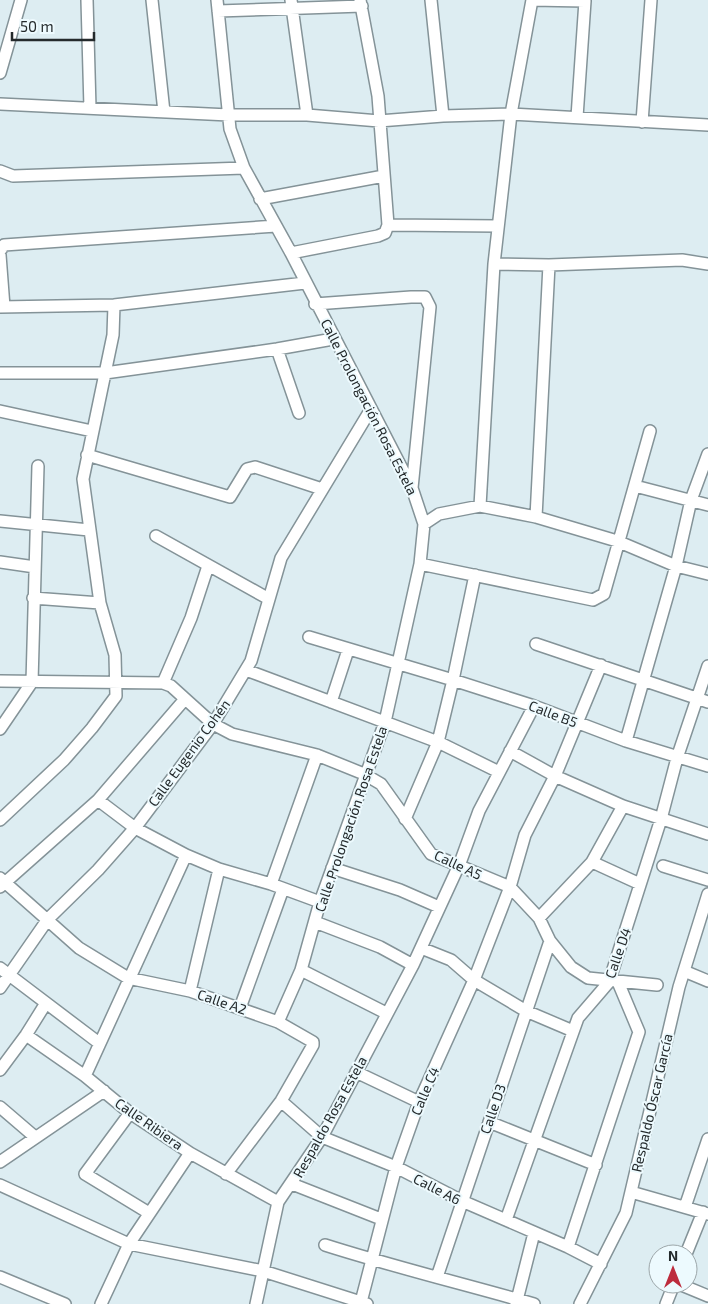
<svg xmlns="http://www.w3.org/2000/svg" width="708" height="1304" font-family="'Exo 2',sans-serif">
	<rect width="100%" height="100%" fill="#ddedf2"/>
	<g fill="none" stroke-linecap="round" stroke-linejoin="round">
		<g stroke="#849398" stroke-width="14">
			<path id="street" d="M87,0l3,108
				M152,0l12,112
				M217,0l13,129 14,39 47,85 121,235 12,36 -4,40 -35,158 -65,180 -19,68 -23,52
				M291,0l16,115 72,6 64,-5 -12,-116
				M532,0l53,1 -8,116
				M218,11l144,-5
				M0,73l21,-73
				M0,104l229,11h78
				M443,116l68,-2 197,11
				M642,122l9,-122
				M0,171l13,5 231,-8
				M260,199l124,-23
				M388,225l110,1
				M0,251l4,-6 272,-19
				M291,253l87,-17 7,-3 3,-8 -10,-129 -18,-96
				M0,255l4,52
				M494,264l55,1 133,-5 26,4
				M315,304l96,-7h14l5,10 -18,181
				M0,307l114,-2 191,-22
				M277,349l22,64
				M0,373h105l172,-24 56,-10
				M0,411l92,20
				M87,455l143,42 17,-28 8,-2 67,22
				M635,486l73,19
				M480,506l14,-242 17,-150 21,-114
				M536,517l13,-252
				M0,521l89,9
				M424,524l15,-10 41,-8 56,11 81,24 59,25 32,8
				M156,536l113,63
				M0,562l35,5
				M420,564l173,36 11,-6 46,-163
				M33,598l67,5
				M309,637l144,43 81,26 92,35 82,25
				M536,644l172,58
				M246,670l192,72 61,30
				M0,681l163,2 8,3 42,38 19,10 85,21 47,19 17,10 50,70 79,33 29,31 11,23 21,26 17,11 69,7
				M163,683l28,-65 17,-52
				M331,702l17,-52
				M0,729l32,-47 6,-216
				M626,741l50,-175 15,-66 17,-46
				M510,751l45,25 68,30 85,28
				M98,800l37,28 51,27 33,14 52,15 49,18
				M405,819l33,-77 15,-62 22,-105
				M0,820l64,-60 28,-32 24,-32 -1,-41 -15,-52 -17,-124 30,-144 1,-30
				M592,862l48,22
				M663,866l45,14
				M332,868l68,22 39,17
				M0,878l79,70 49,30 62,13 88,31 35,20v3l-32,56 -55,73
				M271,884l46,-129
				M0,887l98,-87 87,-101
				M539,918l53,-56 31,-56
				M315,922l65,25 33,18
				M421,948l30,12 23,20 52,31 47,20
				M0,968l99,75
				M301,970l85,43
				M684,971l24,10
				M0,988l48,-69 50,-49 37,-42 78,-104 38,-63 30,-103 90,-149
				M190,991l29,-122
				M240,1008l43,-119
				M26,1035l59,41 45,37 60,40 88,49
				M0,1070l26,-35 20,-32
				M356,1072l63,30
				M85,1076l101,-221
				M281,1101l41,36 74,30 66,34 106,46 33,17
				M0,1107l35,30
				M130,1113l-45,61 64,39
				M489,1122l107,43
				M0,1162l104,-71
				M292,1184l89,35
				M0,1185l129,59 134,27 104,33
				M631,1192l77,22
				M685,1207l23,-68
				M506,1220l72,-202 31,-36 52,-163 16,-61 31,-92
				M325,1245c69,22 139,39 209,59
				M568,1247l71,-215 -21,-50
				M686,1254l17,-42
				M0,1277l65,27
				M437,1277l113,-336
				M679,1284l29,12
				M361,1302l35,-135 23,-65 55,-122 36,-93 15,-52 30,-59 46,-111
				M101,1304l28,-60 61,-91
				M256,1304l22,-102 44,-65 91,-172 47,-102 19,-52 55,-105
				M516,1304l18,-71
				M580,1304l46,-91 53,-226 29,-93
				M666,1304l8,-20"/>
		</g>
		<use href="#street" stroke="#fff" stroke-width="11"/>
	</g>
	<g text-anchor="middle" stroke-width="4" stroke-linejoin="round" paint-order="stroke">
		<g font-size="14" fill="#242a2c" stroke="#edfafe">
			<text transform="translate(369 407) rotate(63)" y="5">Calle Prolongación Rosa Estela</text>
			<text transform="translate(553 714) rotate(21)" y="5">Calle B5</text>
			<text transform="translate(189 753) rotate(-54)" y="5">Calle Eugenio Cohén</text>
			<text transform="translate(351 819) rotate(-71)" y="5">Calle Prolongación Rosa Estela</text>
			<text transform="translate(458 865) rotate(25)" y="5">Calle A5</text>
			<text transform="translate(618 953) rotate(-71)" y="5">Calle D4</text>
			<text transform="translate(222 1002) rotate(19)" y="5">Calle A2</text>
			<text transform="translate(425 1091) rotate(-67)" y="5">Calle C4</text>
			<text transform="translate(652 1103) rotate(-77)" y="5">Respaldo Óscar García</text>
			<text transform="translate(493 1109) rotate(-71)" y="5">Calle D3</text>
			<text transform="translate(330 1117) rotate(-61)" y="5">Respaldo Rosa Estela</text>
			<text transform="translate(149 1124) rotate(35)" y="5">Calle Ribiera</text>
			<text transform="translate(437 1189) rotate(27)" y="5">Calle A6</text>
		</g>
	</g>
	<g transform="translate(673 1269)"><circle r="24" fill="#edfafe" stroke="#9da7aa"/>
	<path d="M0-4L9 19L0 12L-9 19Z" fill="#bd2c3d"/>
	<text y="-8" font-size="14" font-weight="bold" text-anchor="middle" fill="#242a2c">N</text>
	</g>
	<path d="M12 32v8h82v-8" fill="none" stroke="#242a2c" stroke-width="2.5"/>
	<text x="20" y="32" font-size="15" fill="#242a2c" stroke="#edfafe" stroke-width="4" paint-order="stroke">50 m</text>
</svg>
